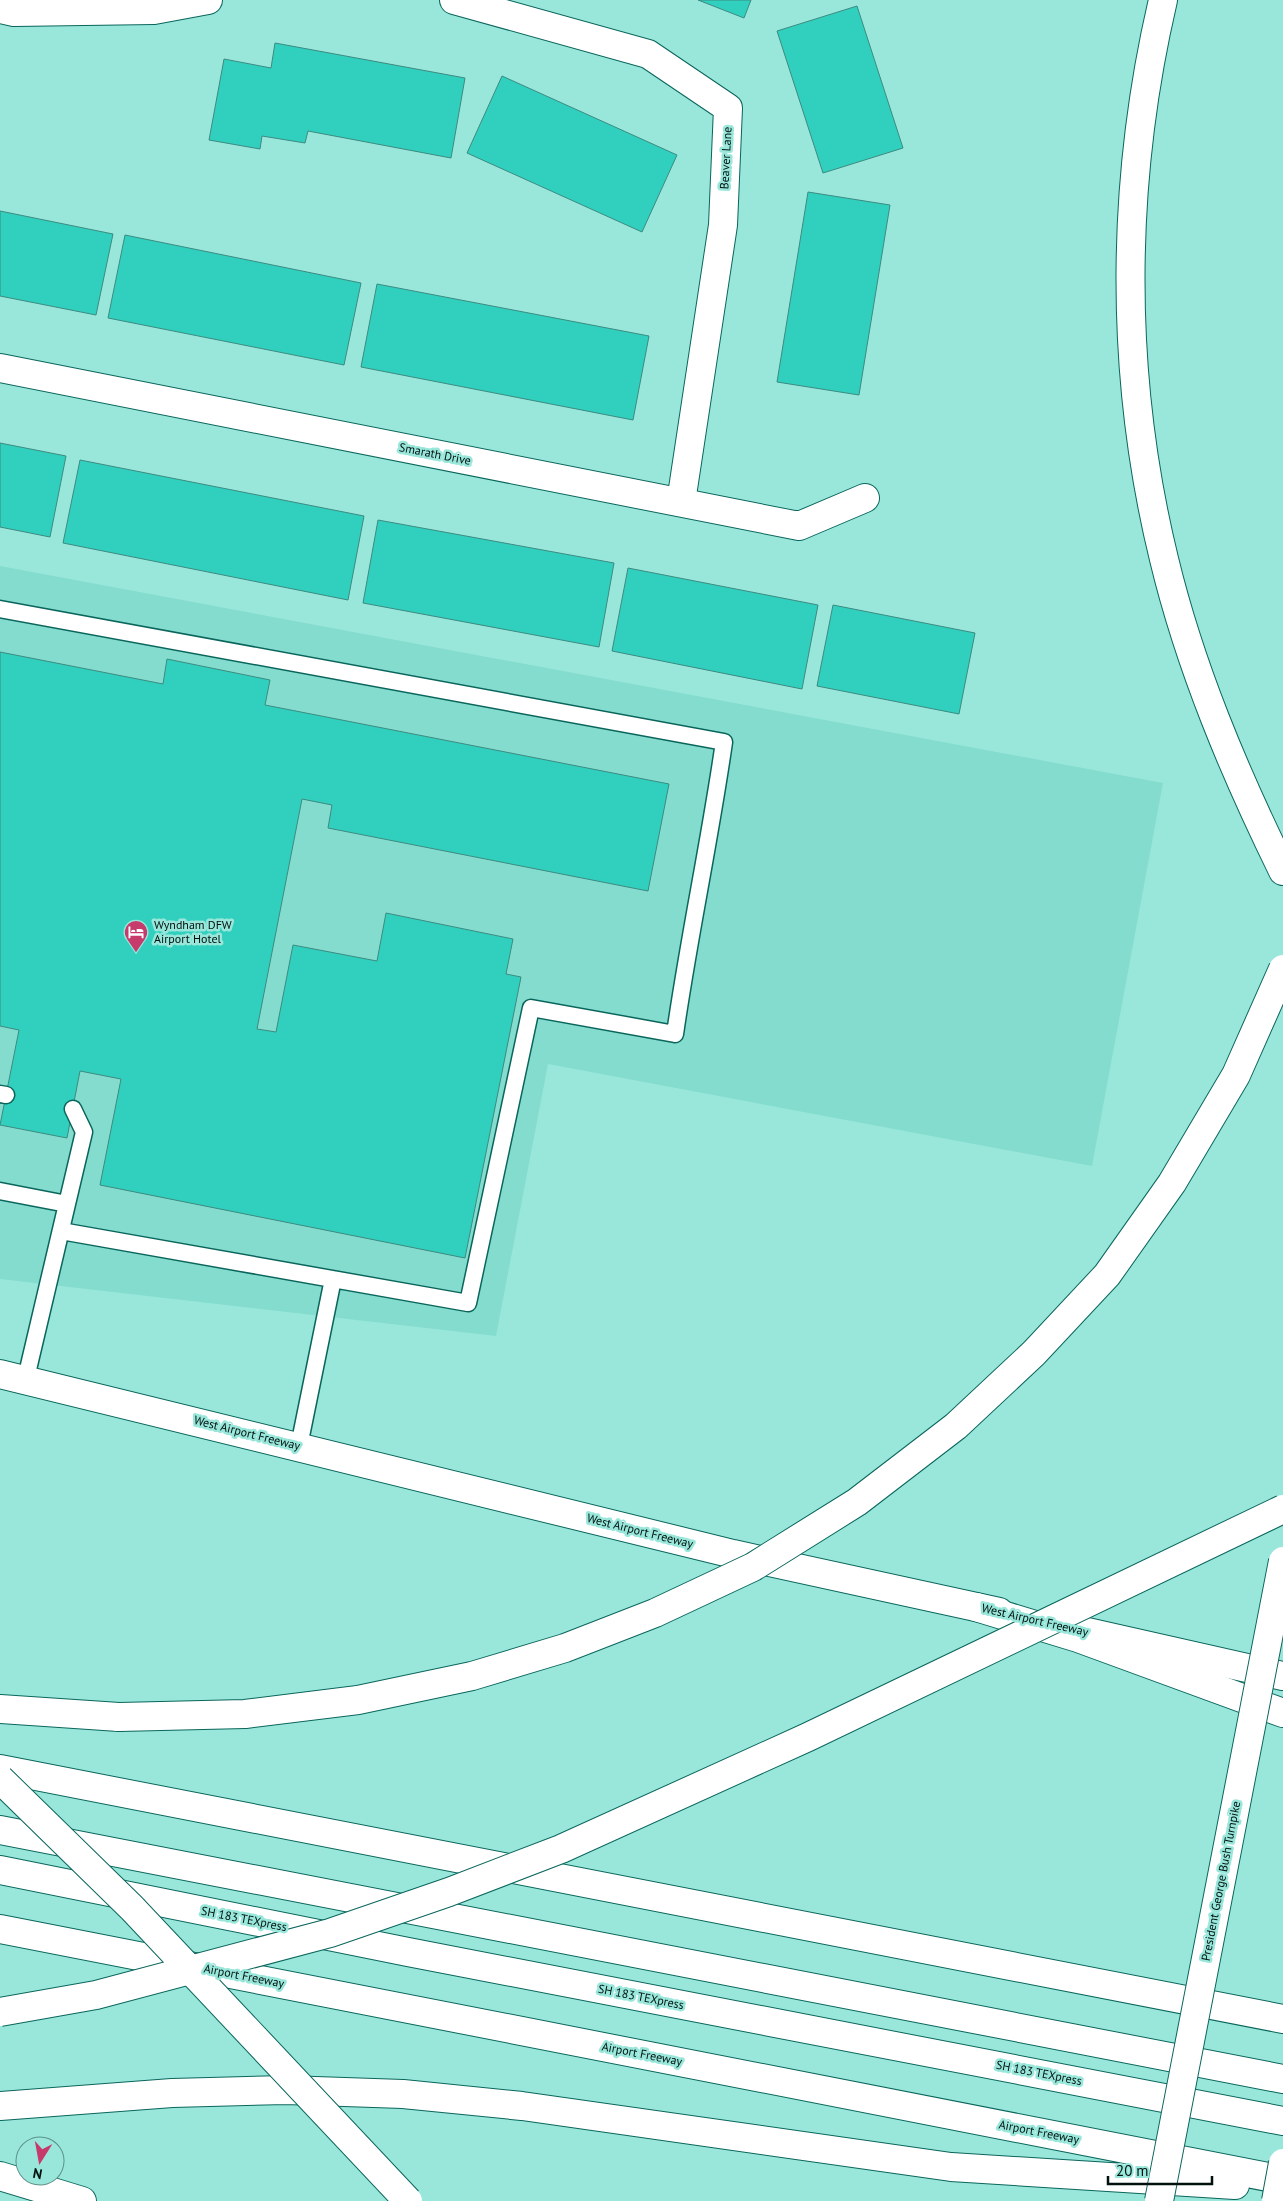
<svg xmlns="http://www.w3.org/2000/svg" width="1283" height="2201" font-family="'PT Sans',sans-serif">
	<rect width="100%" height="100%" fill="#99e7db"/>
	<path fill="#84dcce" d="M0,566l1163,217 -71,383 -544,-102 -52,272 -496,-57z"/>
	<path fill="#31d0be" stroke="#3c8b80" d="M698,0h53l-7,18z
		M857,6l46,142 -80,25 -46,-142z
		M275,43l190,35 -14,80 -143,-27 -3,12 -43,-7 -2,13 -51,-9 15,-81 47,9z
		M502,76l175,79 -35,77 -175,-79z
		M808,192l82,13 -31,190 -82,-13z
		M0,211l113,23 -17,81 -96,-19z
		M125,235l236,48 -17,82 -236,-47z
		M377,284l272,52 -16,84 -272,-53z
		M0,443l66,13 -16,81 -50,-10z
		M80,460l284,56 -16,84 -285,-57z
		M378,520l236,43 -15,84 -236,-44z
		M628,568l190,37 -16,84 -190,-38z
		M833,605l142,28 -16,81 -142,-28z
		M0,652l163,32 4,-25 103,21 -5,25 404,79 -21,107 -320,-63 4,-23 -30,-6 -45,230 19,3 17,-87 84,16 9,-48 127,26 -7,35 15,3 -56,281 -365,-73 21,-106 -41,-8 -13,67 -67,-13 19,-95 -19,-4z"/>
	<g fill="none" stroke-linecap="round" stroke-linejoin="round">
		<g stroke="#0a665c" stroke-width="19">
			<path id="lane" d="M0,609l724,133c-14,98 -35,194 -49,292l-144,-26 -63,295 -407,-72
				M0,1094l6,1
				M0,1191l67,13 -41,174
				M67,1204l17,-72 -11,-23
				M299,1446l34,-167"/>
		</g>
		<g stroke="#0a665c" stroke-width="30">
			<path id="street" d="M454,0l194,54 80,54 -5,117 -42,277
				M0,9l14,3 140,-2 54,-10
				M0,368l799,158 66,-28"/>
		</g>
		<g stroke="#0a665c" stroke-width="30">
			<path id="secondary" d="M0,1374l733,180 266,58
				M1087,1632l196,44"/>
		</g>
		<g stroke="#0a665c" stroke-width="30">
			<path id="highway" d="M1163,0c-43,184 -44,375 1,559 26,108 70,212 119,312
				M976,1607l102,31 205,75
				M0,1709l119,8
				M0,1769l1283,250
				M0,1830l1283,249
				M0,1870l408,82 875,169
				M0,1929l1283,251
				M0,2106l172,-13 114,-3 117,4 119,12 429,61 284,18
				M0,2176l82,25"/>
		</g>
		<use href="#lane" stroke="#fff" stroke-width="16"/>
		<use href="#street" stroke="#fff" stroke-width="28"/>
		<use href="#secondary" stroke="#fff" stroke-width="28"/>
		<use href="#highway" stroke="#fff" stroke-width="28"/>
		<g stroke="#0a665c" stroke-width="30" stroke-linecap="butt">
			<path id="highway-bridge" d="M119,1717l126,-3 113,-14 114,-24 93,-28 90,-35 98,-46 104,-65 99,-76 78,-73 73,-78 65,-92 64,-108 47,-106
				M0,1779l132,129 276,293
				M0,2012l96,-17 234,-62 119,-41 112,-43 247,-112 475,-228
				M1159,2201l124,-640
				M1276,2201l7,-38"/>
		</g>
		<use href="#highway-bridge" stroke="#fff" stroke-width="28"/>
	</g>
	<defs>
		<g id="hotel-pin" transform="scale(1.25)"><path d="M0 17L-7.5 6A9.5 9.5 0 1 1 7.5 6Z" fill="#c63a6c" stroke="#99e7db"/><path d="M-6-4.5h1.5V1H6V5H4.5V3h-9V5H-6ZM-4 0a1.8 1.8 0 1 1 3.6 0ZM.5 0V-2.5h3Q6-2.5 6 0Z" fill="#fff"/></g>
	</defs>
	<g fill-rule="evenodd">
		<use href="#hotel-pin" x="136" y="932"/>
	</g>
	<g text-anchor="middle" stroke-width="5" stroke-linejoin="round" paint-order="stroke">
		<g font-size="12" fill="#00110e" stroke="#99e7db">
			<text transform="translate(726 158) rotate(-87)" y="4">Beaver Lane</text>
			<text transform="translate(435 454) rotate(11)" y="4">Smarath Drive</text>
			<text transform="translate(247 1433) rotate(14)" y="4">West Airport Freeway</text>
			<text transform="translate(640 1531) rotate(14)" y="4">West Airport Freeway</text>
			<text transform="translate(1035 1620) rotate(13)" y="4">West Airport Freeway</text>
			<text transform="translate(1221 1881) rotate(-79)" y="4">President George Bush Turnpike</text>
			<text transform="translate(244 1919) rotate(11)" y="4">SH 183 TEXpress</text>
			<text transform="translate(244 1976) rotate(11)" y="4">Airport Freeway</text>
			<text transform="translate(641 1997) rotate(11)" y="4">SH 183 TEXpress</text>
			<text transform="translate(642 2054) rotate(11)" y="4">Airport Freeway</text>
			<text transform="translate(1039 2073) rotate(11)" y="4">SH 183 TEXpress</text>
			<text transform="translate(1039 2132) rotate(11)" y="4">Airport Freeway</text>
		</g>
		<g font-size="12" fill="#00110e" stroke="#99e7db" text-anchor="start">
			<text x="154" y="929">Wyndham DFW<tspan x="154" dy="14">Airport Hotel</tspan></text>
		</g>
	</g>
	<g transform="translate(40 2161) rotate(191)"><circle r="24" fill="#99e7db" stroke="#5c9189"/>
	<path d="M0-4L9 19L0 12L-9 19Z" fill="#c63a6c"/>
	<text y="-8" font-size="14" font-weight="bold" text-anchor="middle" fill="#00110e">N</text>
	</g>
	<path d="M1108 2176v8h104v-8" fill="none" stroke="#00110e" stroke-width="2.5"/>
	<text x="1116" y="2176" font-size="15" fill="#00110e" stroke="#99e7db" stroke-width="4" paint-order="stroke">20 m</text>
</svg>
